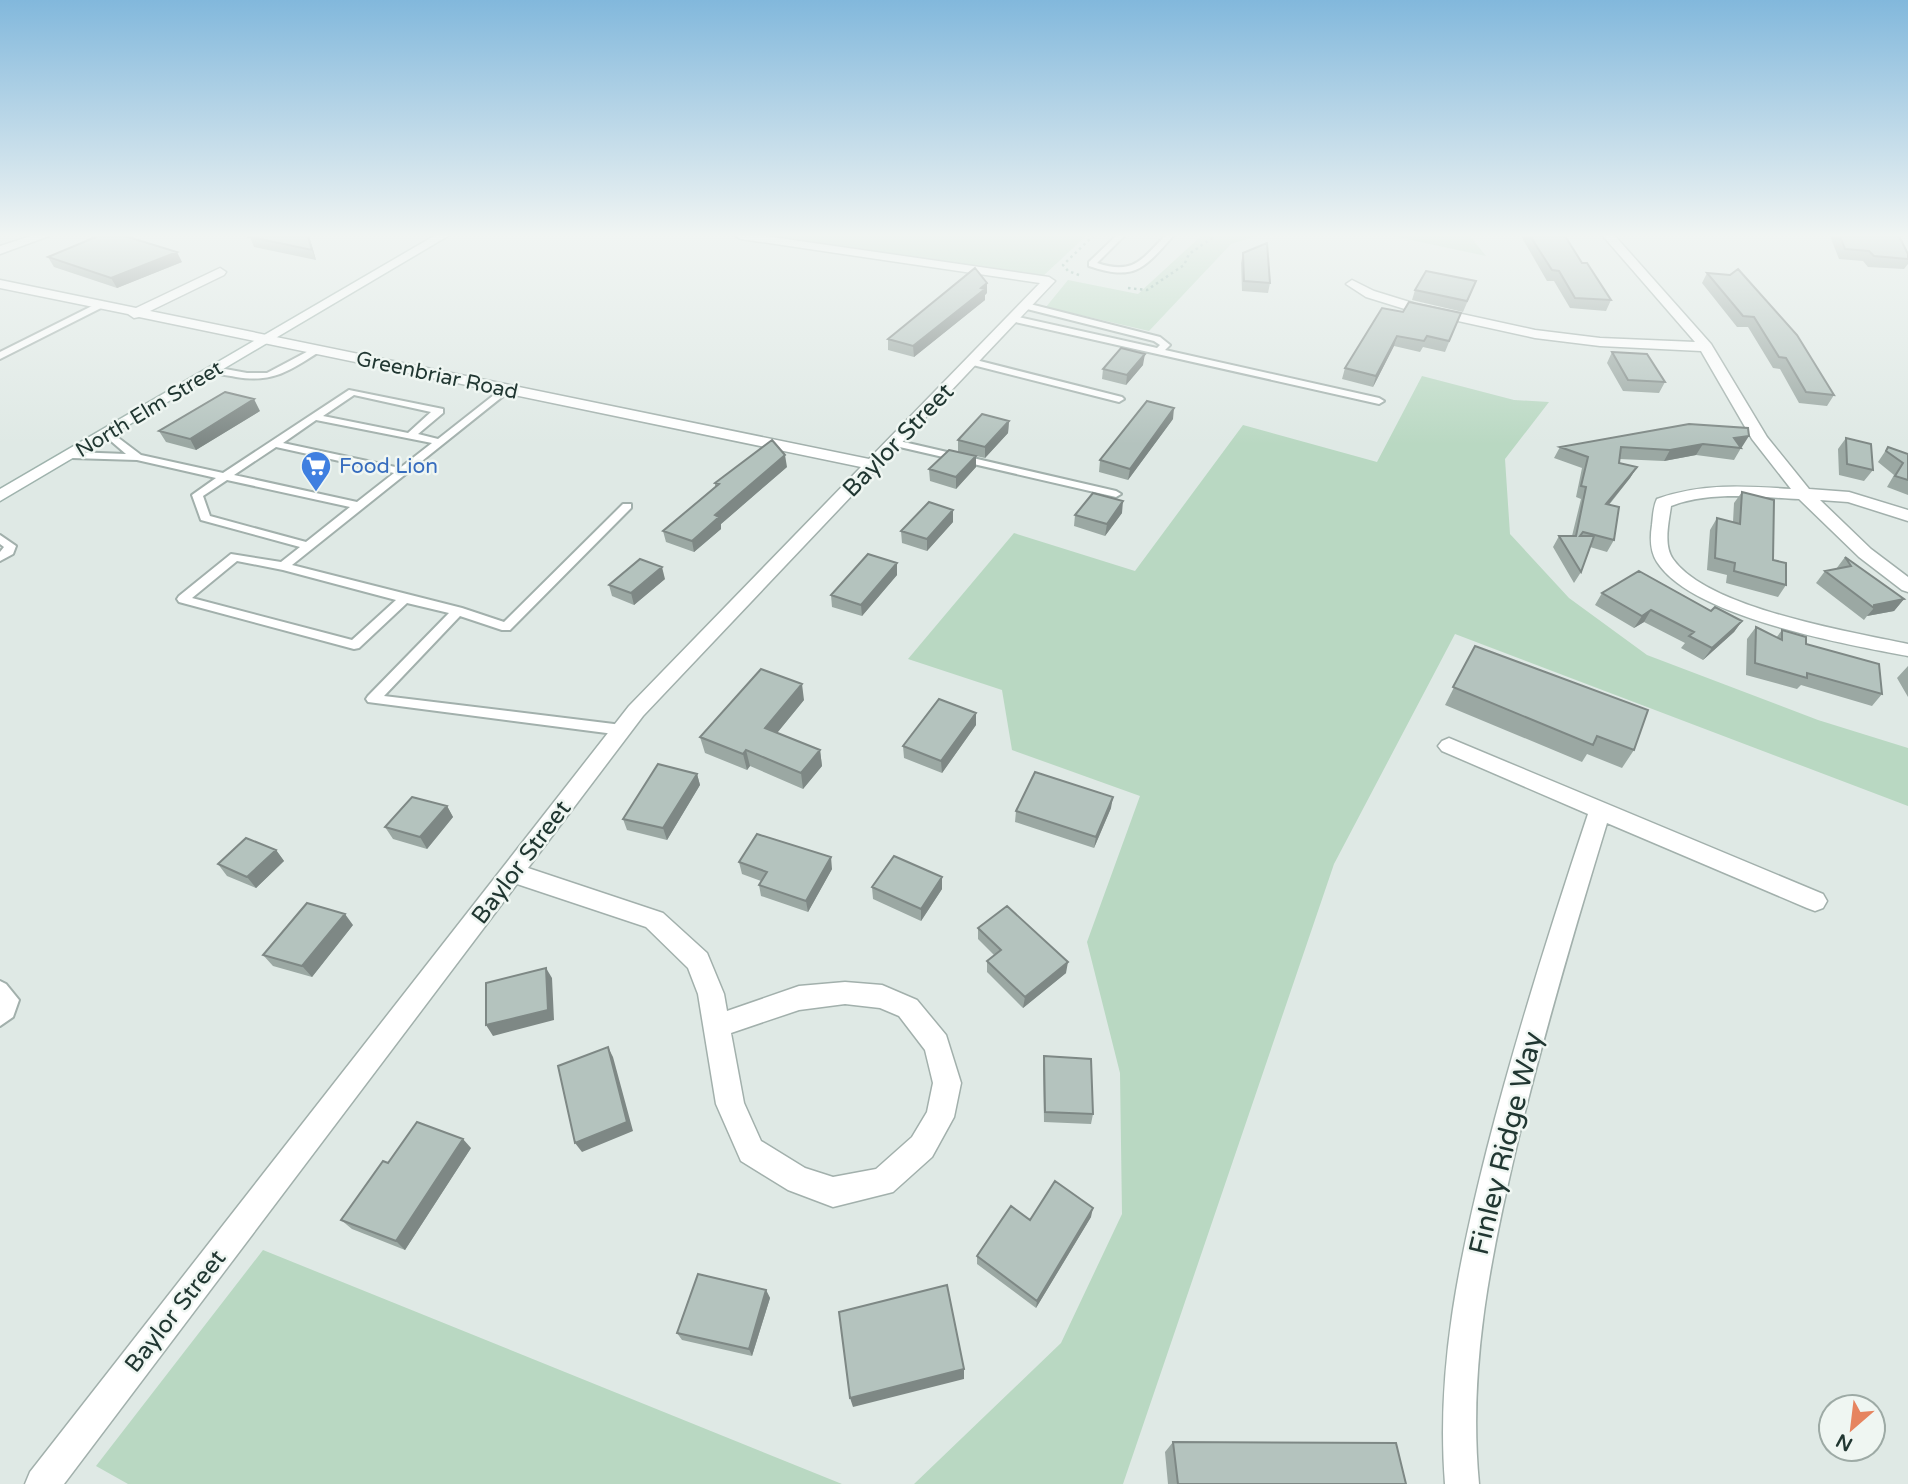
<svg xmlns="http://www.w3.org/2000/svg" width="1908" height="1484" font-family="'Varela Round',sans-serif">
	<rect width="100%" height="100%" fill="#dfe9e5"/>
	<path fill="#b9d8c2" d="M769,236h317l-43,40z
		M1201,236h56l-26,8 -82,87 -103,-24 22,-27 70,14z
		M1392,236h78l16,20z
		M1422,376l92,24 35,2 -44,57 5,75 59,64 78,57 171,65 90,28v58l-453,-172 -121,230 -211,620h-209l147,-141 61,-129 -2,-141 -33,-131 53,-146 -128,-46 -10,-60 -94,-31 106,-126 121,38 108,-146 134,37z
		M263,1250l579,234h-714l-32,-18z"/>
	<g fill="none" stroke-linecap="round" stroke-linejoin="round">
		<g stroke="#a2b0ac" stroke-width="4">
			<path id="lane" d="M1116,236h8l-27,27c37,12 44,-3 68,-27h8c-30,34 -39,45 -84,30v-4z
				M98,303l4,3 -1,2 -101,51v-7z
				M1026,303l134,34 10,8 -5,5 214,48 5,3 -5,3 -368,-83v-4l3,-1 143,32 3,-3 -6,-4 -131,-33v-4z
				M316,347l5,3 -2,2c-30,19 -46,31 -83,25 -9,-2 -19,-2 -27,-7l5,-3 33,6h20z
				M972,359l150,38 2,2 -5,3 -150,-38v-4z
				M504,387l8,2 -220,176 170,43 42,14 119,-118h8v4l-121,122h-8l-42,-14 -76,80 238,29 7,5 -2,4 -5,1 -254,-33 -2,-3 2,-3 81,-83 -42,-10 -48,45 -5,1 -175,-47 -2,-3 2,-3 52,-42 50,8 19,-15 -99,-27 -9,-25 24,-17 -79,-18 -65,-2 -5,-3 5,-3 54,2 -22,-19v-4l4,-1 33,25 82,18 126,-83 94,19v4l-25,21 20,5zM354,395l77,17 -23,21 -85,-17zM316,420l116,23 -32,25 -117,-25zM276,447l118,26 -37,29 -123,-27zM227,480l123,27 -44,35 -96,-26 -7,-20zM237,561l46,9 113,30 -44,40 -160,-42z
				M895,440l221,51 5,3 -5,3 -225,-52 -1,-2z
				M0,535l16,11 -3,8 -13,7v-9l4,-5 -4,-3z
				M0,981l6,3 13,16 -6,17 -13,9z"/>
		</g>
		<g stroke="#a2b0ac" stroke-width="3">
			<path id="street" d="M31,236h18l-49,18v-8z
				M735,236h30l284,41 6,4 -412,435 -115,152 135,45 44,40 17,41 3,17 72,-25 46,-4 37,3 35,15 29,35 15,48 -7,34 -22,40 -39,35 -60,15 -45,-17 -47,-29 -25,-57 -18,-110 -10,-26 -42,-41 -129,-43 -453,600h-39l5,-12 599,-766 232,-239 -722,-150 -5,1 -6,-4 -128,-26v-8l136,28 84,-40 6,4 -2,3 -74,36 719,148 171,-176 -299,-44zM845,1004l35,4 19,8 26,34 8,33 -6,29 -15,25 -36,32 -43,8 -28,-9 -44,-27 -17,-38 -13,-70 68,-23z
				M1603,236h12l96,108 56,93 42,52 40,3 59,18v11l-60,-19 -28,-2 51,49 37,28v15l-6,-2 -43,-33 -60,-58c-42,-2 -88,-8 -128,7 -2,15 -8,39 2,53 34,49 177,73 235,85v12c-63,-12 -216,-39 -251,-94 -7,-11 -7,-24 -5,-37 1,-8 1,-18 5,-26 44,-16 88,-13 134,-10l-39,-50 -51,-88 -101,-5 -65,-8 -127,-28 -42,-13 -20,-13 6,-4 22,11 42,13 119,26 65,8 95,4z
				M1449,738l374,156 4,7 -4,7 -8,3 -8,-3 -200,-85c-33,108 -65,216 -91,326 -26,111 -48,220 -37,335h-34c-9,-115 14,-224 42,-335 29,-113 64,-224 101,-335l-146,-63 -4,-5 4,-5z"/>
		</g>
		<g stroke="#9fb3ad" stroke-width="3">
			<path id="secondary" d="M434,236h14l-448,265v-12z"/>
		</g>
		<path stroke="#82aa9e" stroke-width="2.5" stroke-dasharray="2.5 3.5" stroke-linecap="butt" d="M1079,275l-11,-4 -5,-6 30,-29
			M1128,288l19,2 37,-25 5,-11 26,-18"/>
		<use href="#lane" fill="#fff" fill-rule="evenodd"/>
		<use href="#street" fill="#fff" fill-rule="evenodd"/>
		<use href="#secondary" fill="#fff" fill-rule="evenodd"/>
	</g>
	<path fill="#9ba8a3" d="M252,236h57l7,24 -62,-13 -4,-10z
		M1521,236h44l17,27 29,37 -5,11 -36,-3 -16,-27h-7z
		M1830,236h69l9,18v10l-4,5 -36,-2 -5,-6 -24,-2z
		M1243,253l27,30 -2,10 -26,-2 -1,-28z
		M48,257l134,5 -65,26 -63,-21z
		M1707,273l23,2 104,120 -7,11 -28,-3 -19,-34 -7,-1 -25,-41h-11l-35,-44z
		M1415,290l57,1 -9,21 -51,-12z
		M987,293l-2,2v5l-71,57 -26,-7v-11z
		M1403,312l58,1 -16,39 -22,-5 -3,5 -26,-6 -21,41 -31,-8 3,-11z
		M1612,352l53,30 -6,11 -36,-2 -16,-28z
		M1143,365l-17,20 -24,-6 1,-10z
		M260,411l-64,39 -30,-8 -7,-11z
		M1173,419l-45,61 -29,-8 1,-12z
		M1009,421l-1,12 -23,25 -9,-2v11l-20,22 -26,-8 -1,-12 29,-17v-12z
		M1689,424l53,23h-2l1,1 -7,12 -38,-5 -32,6 -45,-2v4l18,4 -7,11 -21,27 5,35 -7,12 -17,-5 -9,25 -7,11 -21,-36 6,-11h13l9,-37 -5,-2 6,-29 -28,-10 6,-11z
		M1846,438l27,32 -9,11 -25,-6 -1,-26z
		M1888,447l20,7v41l-21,-8 7,-12 -16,-13z
		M787,467l-66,57v5l-27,23 -28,-10 -3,-11 52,-44v-4z
		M1742,492l31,68 13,25 -8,12 -52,-14 1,-8 -20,-5 3,-40 7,-12 16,4 1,-19z
		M1122,513l-17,23 -31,-10 1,-11z
		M953,522l-26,29 -25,-8 -1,-12z
		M1845,557l59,42 -10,12 -27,5 -3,4 -48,-37 9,-12 11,-2z
		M897,563v12l-35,41 -30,-9 -1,-12z
		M665,579l-31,26 -22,-9 -3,-11z
		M1602,593l109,18 31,10 -8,11 -31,28 -22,-12 4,-5 -41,-21 -10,6 -39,-23z
		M1756,627l20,11 6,-8 24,14 76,50 -10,12 -71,-21 -4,4 -51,-14 1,-36z
		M1475,646l159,104 -12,18 -35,-14 -5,8 -137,-57z
		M1908,666v31l-11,-19z
		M804,700l-27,33 43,17 2,16 -19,23 -53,-23 -3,4 -42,-17 -5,-16z
		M976,725l-34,48 -38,-15 -1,-12z
		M697,774l3,11 -33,55 -40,-10 -4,-11z
		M447,806l6,11 -26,32 -34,-10 -8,-12z
		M1111,808l-17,40 -79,-26 1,-11z
		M276,850l8,11 -28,27 -29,-12 -9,-12z
		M739,862l93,7 -24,43 -47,-16 -2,-11 2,-4 -19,-7z
		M942,877v12l-21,32 -48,-22 -1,-12z
		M353,925l-41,52 -39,-11 -10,-11z
		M978,928l88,45 -43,35 -36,-36v-11l7,-6 -16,-16z
		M1044,1056l49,58 -2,10 -47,-2 -1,-56z
		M471,1148l-66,102 -53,-21 -11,-9 47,-57z
		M1091,1217l-55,91 -59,-44v-8l53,-36z
		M766,1290l4,8 -18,58 -70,-16 -5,-7z
		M1173,1442l233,42h-238l-3,-32z"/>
	<path fill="#7e8885" d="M308,236h1l7,24 -4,-10z
		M177,252l5,10 -65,26 -6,-10z
		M987,283v10l-2,2v5l-71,57 -1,-11z
		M1397,336l-3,10 -21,41 3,-11z
		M1145,354l-2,11 -17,20 1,-10z
		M254,399l6,12 -64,39 -6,-11z
		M1174,408l-1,11 -45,61 2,-11z
		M1009,421l-1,12 -23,25v-11z
		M1749,436l-7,11 -4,1 -4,-10z
		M1703,444l-7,11 -32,6 6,-11z
		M785,455l2,12 -66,57v5l-27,23 -2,-11 23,-26z
		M976,456v11l-20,22v-12z
		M1637,467l-7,11 -30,37 6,-11z
		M1123,501l-1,12 -17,23 2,-12z
		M953,510v12l-26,29v-12z
		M897,563v12l-35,41 -1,-11z
		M662,567l3,12 -31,26 -3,-12z
		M1904,599l-10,12 -27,5 7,-8v-3z
		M1651,610l-7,12 -10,6 8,-12z
		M1742,621l-8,11 -31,28 9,-12z
		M802,684l2,16 -36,44 -3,-16z
		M976,713v12l-34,48 -1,-12z
		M746,750l4,16 -3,4 -4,-16z
		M820,750l2,16 -19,23 -2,-16z
		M697,774l3,11 -33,55 -4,-12z
		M1113,797l-2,11 -17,40 2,-11z
		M447,806l6,11 -26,32 -7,-12z
		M276,850l8,11 -28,27 -9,-11z
		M831,857l1,12 -24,43 -2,-11z
		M942,877v12l-21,32v-12z
		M345,914l8,11 -41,52 -10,-11z
		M1068,962l-2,11 -43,35 2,-11z
		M546,968l6,10 2,42 -61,16 -7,-11z
		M608,1047l5,10 20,74 -51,21 -7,-9z
		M463,1139l8,9 -66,102 -9,-9z
		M1093,1208l-2,9 -55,91 1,-7z
		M766,1290l4,8 -18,58 -3,-7z
		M964,1369v10l-111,28 -3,-9z"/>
	<path fill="#b4c3be" stroke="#7e8885" stroke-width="2" d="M98,236h27l52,16 -66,26 -63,-21z
		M252,236h56l4,14 -62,-13z
		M1530,236h35l17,27h5l24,37 -36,-2 -16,-27 -7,-1z
		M1840,236h59l9,18v5l-34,-3 -5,-5 -24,-2z
		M1267,243l3,40 -26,-2 -1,-28z
		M975,268l12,15 -6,5 4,1 -72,57 -25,-7z
		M1738,269l59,66 37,60 -28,-3 -20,-34 -7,-1 -25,-40 -11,-1 -36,-43 23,2z
		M1426,271l50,10 -9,20 -52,-11z
		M1409,302l52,11 -12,28 -22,-5 -3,5 -27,-5 -21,40 -31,-8 37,-60 21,4z
		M1121,348l24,6 -18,21 -24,-6z
		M1612,352l35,2 18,28 -37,-2z
		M225,392l29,7 -64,40 -31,-8z
		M1147,401l27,7 -44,61 -30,-9z
		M982,414l27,7 -24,26 -27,-7z
		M1689,424l59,4 1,8 -15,2 7,10 -38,-4 -33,6 -49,-3 -2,16 18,4 -31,37 13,3 -5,33 -31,-8 -3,4h14l-13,36 -22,-36h17l10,-49 -5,-1 7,-29 -28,-10z
		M1846,438l25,6 2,26 -26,-6z
		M772,440l13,15 -70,60 4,2 -27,24 -29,-10 56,-47 -4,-1z
		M1888,447l20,7v26l-13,-4 8,-13 -17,-12z
		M949,450l27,6 -20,21 -27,-8z
		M1742,492l32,8 -1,60 13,3v22l-52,-14 1,-8 -20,-5 2,-40 23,6z
		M1093,493l30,8 -16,23 -32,-9z
		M929,502l24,8 -26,29 -26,-8z
		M868,554l29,9 -36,42 -30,-10z
		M1845,557l59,42 -30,6v3l-49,-37 26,-5z
		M640,559l22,8 -31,26 -22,-8z
		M1639,571l72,40 4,-4 27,14 -30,27 -23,-12 5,-4 -43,-22 -9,6 -40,-23z
		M1756,627l26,13v-10l24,7v7l73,20 3,30 -75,-21v5l-52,-15z
		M1475,646l173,64 -14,40 -37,-14 -4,9 -140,-58z
		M761,669l41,15 -37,44 55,22 -19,23 -55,-23 -3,4 -43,-17z
		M939,699l37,14 -35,48 -38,-15z
		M658,764l39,10 -34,54 -40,-9z
		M1035,772l78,25 -17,40 -80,-26z
		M412,797l35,9 -27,31 -35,-10z
		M757,834l74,23 -25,44 -47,-16 8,-13 -28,-10z
		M246,838l30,12 -29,27 -29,-13z
		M894,856l48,21 -21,32 -49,-22z
		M307,903l38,11 -43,52 -39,-11z
		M1007,906l61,56 -43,35 -38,-36 14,-11 -23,-22z
		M546,968l2,42 -62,15v-42z
		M608,1047l19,75 -52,21 -17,-77z
		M1044,1056l47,3 2,55 -48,-2z
		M417,1122l46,17 -67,102 -55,-21 42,-59 5,2z
		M1055,1181l38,27 -56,93 -60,-45 34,-50 19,14z
		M698,1274l68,16 -17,59 -72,-16z
		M947,1285l17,84 -114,29 -11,-86z
		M1173,1442l223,1 10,41h-228z"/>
	<linearGradient id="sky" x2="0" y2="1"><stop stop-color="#82b8dc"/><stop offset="0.53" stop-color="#f1f5f3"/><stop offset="1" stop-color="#f1f5f3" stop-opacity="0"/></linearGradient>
	<rect width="1908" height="444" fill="url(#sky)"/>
	<defs>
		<g id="supermarket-pin" transform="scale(1.575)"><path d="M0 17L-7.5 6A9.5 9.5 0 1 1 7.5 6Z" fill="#3f7fe0" stroke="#eff6f2"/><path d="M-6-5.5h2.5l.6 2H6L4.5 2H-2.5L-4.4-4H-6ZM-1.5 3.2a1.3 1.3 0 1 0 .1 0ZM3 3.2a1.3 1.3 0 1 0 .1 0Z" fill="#fff"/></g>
	</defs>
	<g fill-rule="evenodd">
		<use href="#supermarket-pin" x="316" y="466"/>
	</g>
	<g text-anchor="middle" stroke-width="5" stroke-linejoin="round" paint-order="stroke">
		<g font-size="21" fill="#213732" stroke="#eff6f2">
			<text transform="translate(437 375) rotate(12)" y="7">Greenbriar Road</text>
			<text transform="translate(149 409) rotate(-31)" y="7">North Elm Street</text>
		</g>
		<g font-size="21" fill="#366cbe" stroke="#eff6f2" text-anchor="start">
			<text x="339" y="473">Food Lion</text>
		</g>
		<g font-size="24" fill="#213732" stroke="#eff6f2">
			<text transform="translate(898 440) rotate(-46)" y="8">Baylor Street</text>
			<text transform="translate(521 862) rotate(-53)" y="8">Baylor Street</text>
			<text transform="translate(175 1311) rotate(-52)" y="8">Baylor Street</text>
		</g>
		<g font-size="28" fill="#213732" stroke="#eff6f2">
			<text transform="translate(1505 1143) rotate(-76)" y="10">Finley Ridge Way</text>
		</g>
	</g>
	<g transform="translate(1852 1428) rotate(208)"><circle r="33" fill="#eff6f2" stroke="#9daaa5" stroke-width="2"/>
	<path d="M0-5L12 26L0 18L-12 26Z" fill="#e6845f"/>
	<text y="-10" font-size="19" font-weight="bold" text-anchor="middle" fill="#213732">N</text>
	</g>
</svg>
